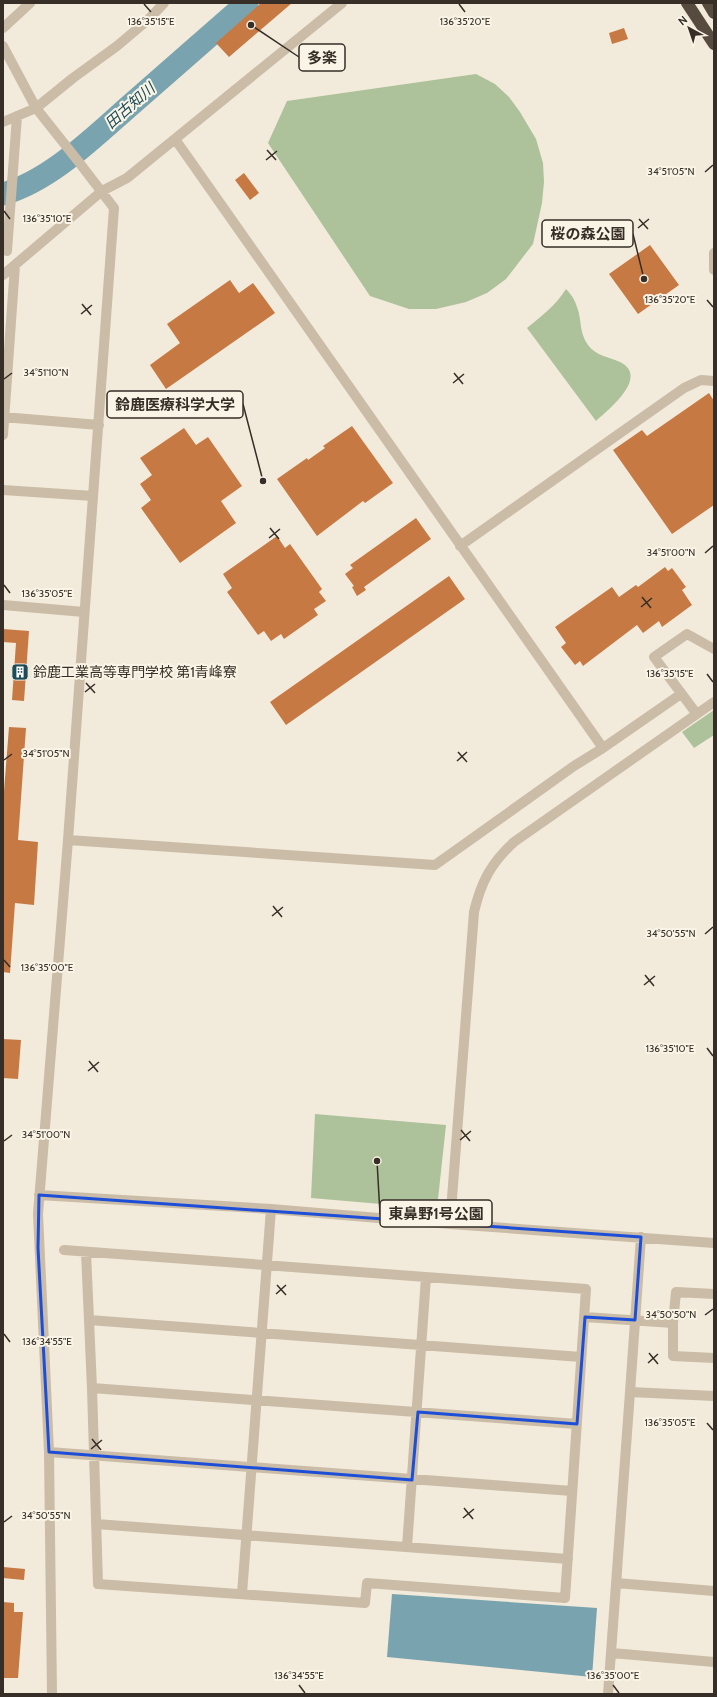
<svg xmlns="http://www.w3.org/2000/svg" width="717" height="1697" font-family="Cabin,'Noto Sans JP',sans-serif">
	<rect width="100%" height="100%" fill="#f2eada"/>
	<path fill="#adc19a" d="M476,74l19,10 14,13 11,15 16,27 7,24 1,19 -2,21 -9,41 -27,35 -19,14 -21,9 -30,7h-27l-39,-13 -102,-153 19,-42z
		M566,289c5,5 9,11 11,18 5,13 2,26 11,38 8,11 21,12 32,17 30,15 -12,48 -24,59l-69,-93c15,-12 29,-23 39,-39z
		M714,710v25l-20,13 -12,-16z
		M315,1114l131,11 -8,74 -10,9 -117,-10z"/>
	<path fill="#79a4af" d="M392,1594l205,14 -5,69 -205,-20z"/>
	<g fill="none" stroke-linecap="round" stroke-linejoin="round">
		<path stroke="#79a4af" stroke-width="23" d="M3,194c49,-14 93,-59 131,-92 38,-33 75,-66 113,-99"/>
	</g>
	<path fill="#c77943" d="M261,3h31l-63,54 -13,-14z
		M624,28l4,11 -16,5 -3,-11z
		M244,173l15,20 -9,7 -15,-20z
		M650,245l29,40 -41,29 -29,-40z
		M230,280l9,13 14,-10 22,30 -109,76 -16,-24 30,-22 -13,-19z
		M709,393l5,8v104l-42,29 -59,-84 29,-20 5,6z
		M352,426l41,57 -28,20 -2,-2 -46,35 -40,-57 30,-21 1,2 17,-12 -2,-2z
		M184,428l12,17 12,-8 34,49 -21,15 15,22 -56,40 -39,-55 10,-8 -11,-16 12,-9 -12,-17z
		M416,518l15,21 -67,48 2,3 -9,6 -5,-9 2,-1 -9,-12 8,-6 -3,-3z
		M277,536l8,12 5,-4 32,45 -3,3 7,9 -12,8 4,6 -34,24 -3,-5 -10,7 -7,-10 -6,4 -31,-43 5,-4 -9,-14z
		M665,567l3,4 4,-3 14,19 -4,3 10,15 -30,22 -3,-6 -16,12 -6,-8 -54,41 -3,-5 -5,4 -14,-18 5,-4 -11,-16 57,-40 7,10 17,-12 2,2z
		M449,576l16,23 -179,126 -16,-23z
		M3,629l26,2 -5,70 -12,-1 4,-57 -13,-1z
		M9,727l17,1 -8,112 20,2 -4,63 -19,-2 -5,70 -7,-1v-168z
		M3,1039l18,1 -3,39 -15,-1z
		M3,1567l22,2 -1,11 -21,-2z
		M3,1602l11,1v9h9l-5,66h-15z"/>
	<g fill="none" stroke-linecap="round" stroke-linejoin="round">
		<path stroke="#cabca6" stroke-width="10" d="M3,28l27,-25
			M3,46l33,62 42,53 36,47 -46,632 -30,374 11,238 3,242
			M3,122l33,-14 37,-30 44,-32 32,-27 15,-16
			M175,139l428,609
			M7,251l10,-135
			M714,253v17
			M3,275l99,-84 25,-13 215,-175
			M3,417l96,8
			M3,435l12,-170
			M3,490l90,6
			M460,546l224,-158 17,-8 13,1
			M3,605l81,7
			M696,713l-42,-56 33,-23 27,15
			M68,840l367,25 139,-99 29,-18 78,-54
			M39,1195l232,14 179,15 24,-312c7,-30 17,-49 40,-70l200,-140
			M450,1224l264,19
			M64,1250l522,39 -21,309 -198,-15 -2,20 -267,-19 -6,-196 -6,-136
			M714,1294l-38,-2 -3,31v33l41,2
			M585,1317l88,6
			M89,1320l492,37
			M92,1388l485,36
			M630,1392l11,-155
			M49,1452l523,39
			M96,1524l472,35
			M407,1547l19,-270
			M616,1583l98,8
			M242,1594l29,-385
			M612,1653l102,9
			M608,1694l22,-302 84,4"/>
		<path stroke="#574a3e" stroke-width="12" d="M687,3l27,41
			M708,3l6,10"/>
	</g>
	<path fill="none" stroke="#1d4ed8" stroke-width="3" stroke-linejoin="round" d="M39,1195l602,42 -6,83 -50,-3 -8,107 -159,-12 -6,68 -363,-28 -11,-204z"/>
	<path fill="none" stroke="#362e27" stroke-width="1.5" d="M144,4l7,8M459,4l6,8M267,150l9,10M266,160l11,-9M705,172l8,-7M4,211l6,8M639,219l9,10M638,228l11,-9M707,300l6,7M82,304l9,11M81,314l11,-9M454,373l9,11M4,379l8,-6M453,383l11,-9M270,528l9,11M269,538l11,-9M705,553l8,-7M4,585l6,8M642,597l9,11M641,607l11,-9M707,674l6,8M86,683l9,10M85,692l10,-8M458,752l9,10M4,760l8,-6M457,761l10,-9M273,906l9,11M272,916l11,-9M705,934l8,-7M4,960l6,7M645,975l9,11M644,985l11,-9M707,1048l6,8M89,1061l9,11M88,1071l11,-9M461,1130l9,11M460,1140l11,-9M4,1141l8,-6M277,1285l9,10M276,1294l10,-9M705,1315l8,-6M4,1334l6,8M649,1353l9,11M648,1363l10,-9M707,1423l6,7M92,1439l9,11M91,1449l11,-9M464,1508l9,11M463,1518l11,-9M4,1522l8,-6M299,1685l6,8M613,1685l6,8"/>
	<defs>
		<g id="building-square" transform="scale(0.9)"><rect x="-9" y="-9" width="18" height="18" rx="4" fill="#1c4a58" stroke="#f9f4e6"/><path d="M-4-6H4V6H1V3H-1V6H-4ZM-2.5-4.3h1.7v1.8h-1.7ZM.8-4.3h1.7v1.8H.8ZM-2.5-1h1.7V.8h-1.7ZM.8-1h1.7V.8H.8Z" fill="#fff"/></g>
	</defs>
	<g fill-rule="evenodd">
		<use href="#building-square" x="20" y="672"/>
	</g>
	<g text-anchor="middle" stroke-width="4" stroke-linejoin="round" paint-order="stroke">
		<g font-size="14" fill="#362e27" stroke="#f9f4e6" text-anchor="start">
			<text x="33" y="677">鈴鹿工業高等専門学校 第1青峰寮</text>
		</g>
		<g font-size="15" font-style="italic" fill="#1c4a58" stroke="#f9f4e6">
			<text transform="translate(130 106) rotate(-41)" y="5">田古知川</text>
		</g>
	</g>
	<g font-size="10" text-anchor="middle" fill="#362e27" stroke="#f9f4e6" stroke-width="4" stroke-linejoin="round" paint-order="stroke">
		<text x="465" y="25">136°35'20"E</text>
		<text x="151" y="25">136°35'15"E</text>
		<text x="671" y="175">34°51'05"N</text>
		<text x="47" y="222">136°35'10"E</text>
		<text x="670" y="303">136°35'20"E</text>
		<text x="46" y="376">34°51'10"N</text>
		<text x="671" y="556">34°51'00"N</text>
		<text x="47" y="597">136°35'05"E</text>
		<text x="670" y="677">136°35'15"E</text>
		<text x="46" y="757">34°51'05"N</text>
		<text x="671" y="937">34°50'55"N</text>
		<text x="47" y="971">136°35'00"E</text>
		<text x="670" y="1052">136°35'10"E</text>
		<text x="46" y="1138">34°51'00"N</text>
		<text x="671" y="1318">34°50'50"N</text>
		<text x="47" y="1345">136°34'55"E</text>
		<text x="670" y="1426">136°35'05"E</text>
		<text x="46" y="1519">34°50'55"N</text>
		<text x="299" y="1679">136°34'55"E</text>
		<text x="613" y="1679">136°35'00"E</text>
	</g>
	<path fill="none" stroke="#362e27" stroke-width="1.5" d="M251 25L299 57M644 279L633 234M263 481L243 404M377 1161L380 1214"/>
	<g fill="#362e27" stroke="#f9f4e6" stroke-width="1.5">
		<circle cx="251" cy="25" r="4"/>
		<circle cx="644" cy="279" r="4"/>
		<circle cx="263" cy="481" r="4"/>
		<circle cx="377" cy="1161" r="4"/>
	</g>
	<g fill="#f9f4e6" stroke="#362e27" stroke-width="1.5">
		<rect x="299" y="44" width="46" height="27" rx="4"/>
		<rect x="542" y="220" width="91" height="27" rx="4"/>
		<rect x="107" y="391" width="136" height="27" rx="4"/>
		<rect x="380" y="1200" width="112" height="27" rx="4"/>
	</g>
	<g font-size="15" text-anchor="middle" font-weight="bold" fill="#362e27">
		<text x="322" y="63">多楽</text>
		<text x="588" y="239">桜の森公園</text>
		<text x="175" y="410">鈴鹿医療科学大学</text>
		<text x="436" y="1219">東鼻野1号公園</text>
	</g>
	<rect width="717" height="1697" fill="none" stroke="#362e27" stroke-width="8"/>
	<g transform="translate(689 28) rotate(320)" stroke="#f9f4e6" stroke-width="3" paint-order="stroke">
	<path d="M0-3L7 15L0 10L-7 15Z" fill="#362e27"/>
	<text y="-6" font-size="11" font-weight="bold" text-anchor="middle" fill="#362e27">N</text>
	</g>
</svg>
